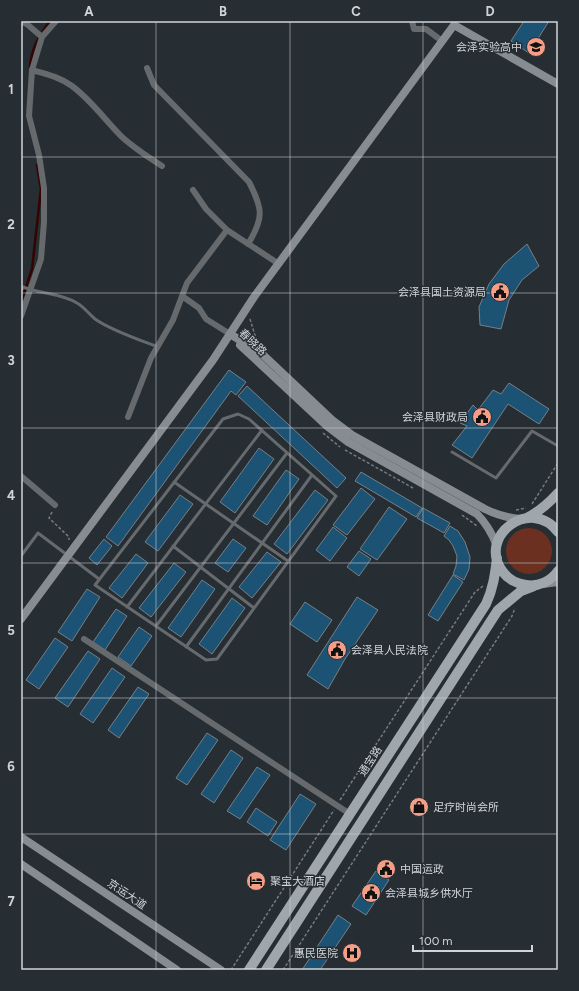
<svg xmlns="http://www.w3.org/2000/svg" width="579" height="991" font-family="Figtree,'Noto Sans SC',sans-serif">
	<rect width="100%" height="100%" fill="#262d33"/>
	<path fill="#6b3020" d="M506 551a23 23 0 1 1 46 0a23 23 0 1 1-46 0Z"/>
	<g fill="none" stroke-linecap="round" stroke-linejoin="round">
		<path stroke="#340400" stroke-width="2.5" d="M30,66c2,-19 9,-30 20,-45
			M26,287l6,-18 9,-80 -4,-24
			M21,302l4,-12"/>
	</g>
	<path fill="#1c5375" stroke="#777f85" d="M524,21h25l-20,32 -18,-12z
		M527,244l12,22 -17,14 -13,20 -8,29 -21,-4 -1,-18 10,-23 15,-20z
		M229,370l17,12 -10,13 -5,-4 -113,155 -12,-9z
		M509,383l40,26 -10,15 -31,-20 -36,54 -20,-13 15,-19 -7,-3 13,-18 5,5 15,-20 8,4z
		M247,386l99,92 -9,10 -99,-92z
		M259,448l15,11 -39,54 -15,-11z
		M286,470l13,9 -32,46 -14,-9z
		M361,472l61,36 -6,9 -61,-36z
		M361,488l14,11 -28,36 -14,-10z
		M315,490l13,10 -41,54 -13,-10z
		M180,495l13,9 -35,47 -13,-9z
		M389,507l18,12 -30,41 -17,-11z
		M423,508l27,15 -6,10 -27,-15z
		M450,526l8,5 7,11 5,15 -1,12 -5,11 -11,-6 3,-8 1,-10 -4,-10 -4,-6 -5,-4z
		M333,527l14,11 -17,23 -14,-11z
		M104,539l8,7 -15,19 -8,-7z
		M233,539l13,9 -18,24 -13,-9z
		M359,551l12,8 -12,17 -12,-9z
		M267,552l14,10 -29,36 -13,-11z
		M136,554l12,9 -26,35 -13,-10z
		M174,563l12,9 -35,45 -12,-9z
		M453,575l10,7 -25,39 -10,-6z
		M202,580l13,9 -34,48 -13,-9z
		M87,589l13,8 -28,44 -14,-9z
		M357,597l21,13 -33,49 -17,30 -21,-14z
		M232,598l13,10 -33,46 -13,-10z
		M305,602l27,18 -15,22 -27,-18z
		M116,609l11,7 -22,34 -12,-8z
		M139,627l13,9 -21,30 -13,-9z
		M55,638l13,9 -29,42 -13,-9z
		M88,651l12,8 -32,48 -13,-9z
		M112,668l13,9 -32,46 -13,-9z
		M138,687l11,7 -30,44 -11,-8z
		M207,733l11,7 -31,45 -11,-7z
		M231,750l12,8 -29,45 -13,-9z
		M257,767l13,8 -30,44 -13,-8z
		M300,794l16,10 -30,46 -16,-10z
		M256,808l21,14 -9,14 -21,-14z
		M376,871l13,9 -23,35 -14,-9z
		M338,915l13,9 -31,46h-18z"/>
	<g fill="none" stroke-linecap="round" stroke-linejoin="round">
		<path stroke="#767b81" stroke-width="1.5" stroke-dasharray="3 2" stroke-linecap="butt" d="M250,319l7,23
			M323,433l17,14
			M345,450l68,38
			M532,504l26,-41
			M516,510l10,-2
			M52,512l-3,6 20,19v3
			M462,515l15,11
			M340,800l135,-208 8,-6
			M231,970l103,-160
			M283,970l229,-354 3,-8"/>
		<path stroke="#666a6d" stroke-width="3" d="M21,291l2,-4c17,7 38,6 54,16 7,4 12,11 18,16 17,12 43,20 63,28
			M238,414l11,5 87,77 -119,163 -11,1 -111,-75 128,-166z
			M452,452l44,26 36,-47 26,15
			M174,482l114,79
			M173,546l81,62
			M21,556l17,-23 61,46
			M127,607l135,-177
			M156,626l131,-173
			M186,647l126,-172"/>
		<path stroke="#666a6d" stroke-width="6" d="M21,21l7,4 14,12
			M412,21l2,8h12l16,12
			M147,68l7,17 95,97c14,27 15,36 -1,62
			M32,70c14,4 28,7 40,16 19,14 33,34 50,51 12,11 26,20 40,29
			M193,190l13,19 21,21 52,34
			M182,296l17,12 7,11 24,15
			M21,316l20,-57 3,-37v-34l-5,-33 -10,-39 3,-46 10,-33 14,-16
			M128,417l23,-59 22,-38 14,-37 40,-53
			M21,476l34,29
			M84,639l266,175"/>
		<path stroke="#878c91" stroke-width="8" d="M230,334l31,19 71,67 20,15 133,74c12,6 22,9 36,10
			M240,345l87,81 21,16 129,72c10,10 15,19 20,32
			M543,584l15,-2
			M21,619l192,-259 41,-63 200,-272 104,59
			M21,837l200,133
			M21,864l156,106"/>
		<path stroke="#9fa7ad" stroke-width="10" d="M527,518c13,-7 22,-15 31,-25
			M558,532c-27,-36 -82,4 -55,40 5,7 14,12 23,13 13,2 25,-4 32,-14
			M249,970l237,-366c7,-15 9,-29 11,-46
			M266,970l232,-360 23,-19 13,-5"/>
	</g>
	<path fill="none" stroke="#d0d4d8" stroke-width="1" stroke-opacity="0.55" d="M156,21v949M290,21v949M423,21v949M21,157h537M21,293h537M21,428h537M21,563h537M21,698h537M21,834h537"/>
	<defs>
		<g id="school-disc" transform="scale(1)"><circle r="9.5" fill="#f49e87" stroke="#262d33"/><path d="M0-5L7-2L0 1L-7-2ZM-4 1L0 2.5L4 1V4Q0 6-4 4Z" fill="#111"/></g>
		<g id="civic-disc" transform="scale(1)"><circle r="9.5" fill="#f49e87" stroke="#262d33"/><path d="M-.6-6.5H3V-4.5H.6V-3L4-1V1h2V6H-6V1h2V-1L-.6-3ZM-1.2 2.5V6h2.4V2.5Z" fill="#111"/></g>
		<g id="shop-disc" transform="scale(1)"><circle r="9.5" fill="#f49e87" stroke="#262d33"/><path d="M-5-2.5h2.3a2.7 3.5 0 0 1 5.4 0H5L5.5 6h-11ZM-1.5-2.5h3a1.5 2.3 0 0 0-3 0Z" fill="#111"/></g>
		<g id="hotel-disc" transform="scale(1)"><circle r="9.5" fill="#f49e87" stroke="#262d33"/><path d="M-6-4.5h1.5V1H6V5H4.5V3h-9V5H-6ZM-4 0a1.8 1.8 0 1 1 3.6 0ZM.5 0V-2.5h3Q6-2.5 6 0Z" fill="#111"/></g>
		<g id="hospital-disc" transform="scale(1)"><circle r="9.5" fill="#f49e87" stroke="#262d33"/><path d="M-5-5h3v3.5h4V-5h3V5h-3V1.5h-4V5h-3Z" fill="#111"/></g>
	</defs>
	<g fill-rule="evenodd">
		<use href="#school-disc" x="536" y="47"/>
		<use href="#civic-disc" x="500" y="292"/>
		<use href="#civic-disc" x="482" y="417"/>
		<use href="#civic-disc" x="337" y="650"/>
		<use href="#shop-disc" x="419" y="807"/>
		<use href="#civic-disc" x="386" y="869"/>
		<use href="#hotel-disc" x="256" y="881"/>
		<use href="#civic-disc" x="371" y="893"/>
		<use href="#hospital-disc" x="352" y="953"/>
	</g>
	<g text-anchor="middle" stroke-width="3" stroke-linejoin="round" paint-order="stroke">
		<g font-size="11" fill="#d0d4d8" stroke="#262d33" text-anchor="start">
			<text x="522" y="51" text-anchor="end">会泽实验高中</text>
			<text x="486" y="296" text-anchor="end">会泽县国土资源局</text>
			<text x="468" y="421" text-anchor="end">会泽县财政局</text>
			<text x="351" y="654">会泽县人民法院</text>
			<text x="433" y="811">足疗时尚会所</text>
			<text x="400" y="873">中国运政</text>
			<text x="270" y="885">聚宝大酒店</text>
			<text x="385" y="897">会泽县城乡供水厅</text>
			<text x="338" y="957" text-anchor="end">惠民医院</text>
		</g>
		<g font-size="11" fill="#d0d4d8" stroke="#262d33">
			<text transform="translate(253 342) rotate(43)" y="4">春晓路</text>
			<text transform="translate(370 761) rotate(-57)" y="4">通宝路</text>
			<text transform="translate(127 894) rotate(34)" y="4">京运大道</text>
		</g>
	</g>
	<rect width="579" height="991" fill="none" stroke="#262d33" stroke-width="44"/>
	<path d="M413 945v6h119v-6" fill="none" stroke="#d0d4d8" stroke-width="2"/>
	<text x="419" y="945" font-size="12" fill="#d0d4d8" stroke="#262d33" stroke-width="3" paint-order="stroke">100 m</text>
	<rect x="22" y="22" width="535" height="947" fill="none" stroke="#d0d4d8" stroke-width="1.5"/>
	<g font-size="13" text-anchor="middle" font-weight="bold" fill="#d0d4d8">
		<text x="89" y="16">A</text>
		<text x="223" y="16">B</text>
		<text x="356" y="16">C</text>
		<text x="490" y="16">D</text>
		<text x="11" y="94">1</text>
		<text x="11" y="229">2</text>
		<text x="11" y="365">3</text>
		<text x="11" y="500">4</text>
		<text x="11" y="635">5</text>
		<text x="11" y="771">6</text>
		<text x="11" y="906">7</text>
	</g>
</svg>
